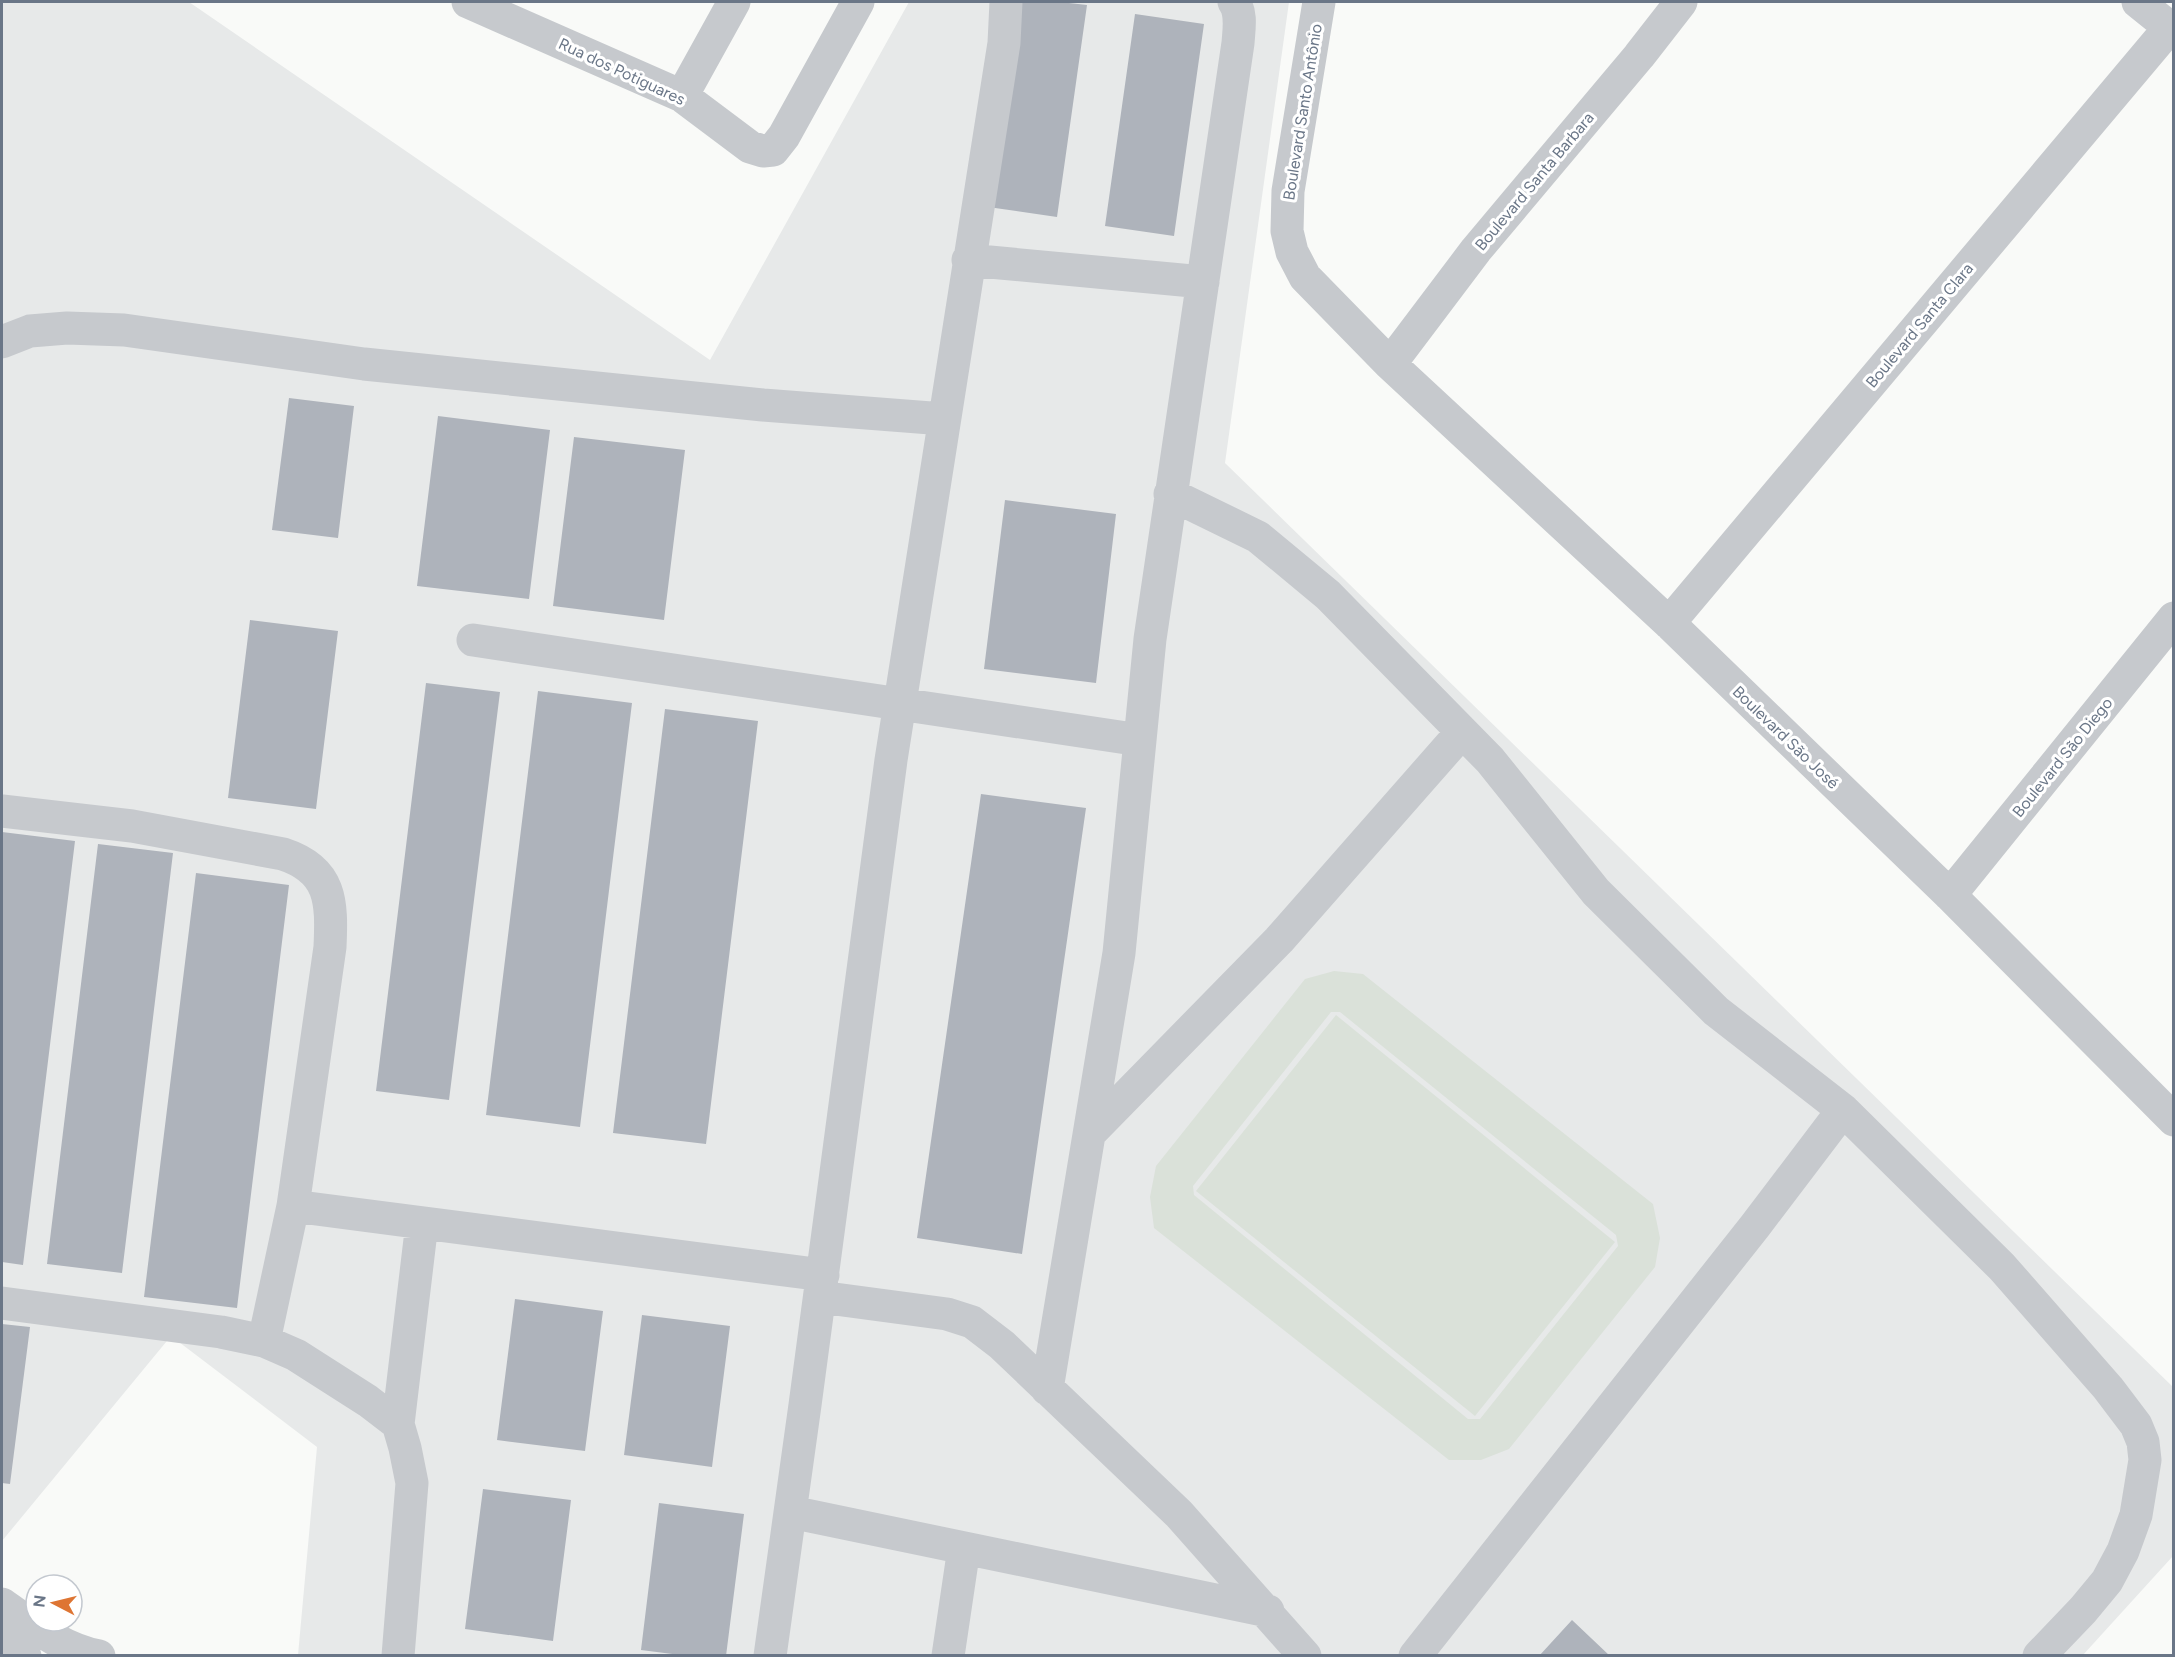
<svg xmlns="http://www.w3.org/2000/svg" width="2175" height="1657" font-family="Figtree,sans-serif">
	<rect width="100%" height="100%" fill="#f9faf8"/>
	<path fill="#e7e9e9" d="M2,2h187l521,358 199,-358h380l-64,461 948,924v169l-90,99h-1785l19,-208 -146,-111 -169,205z"/>
	<path fill="#dae1d9" fill-rule="evenodd" d="M1334,971l29,3 290,230 7,34 -5,29 -146,182 -28,11h-32l-295,-232 -4,-31 6,-31 149,-187zM1331,1012h9l276,223 2,11 -138,173h-12l-274,-224 -1,-9z
		M1336,1015l279,227 -140,174 -279,-225z"/>
	<path fill="#aeb3bb" d="M1017,2h43l27,3 -30,212 -69,-10z
		M1135,14l69,10 -30,212 -69,-10z
		M289,398l65,8 -16,132 -66,-8z
		M438,416l112,14 -21,169 -112,-13z
		M574,437l111,13 -21,170 -111,-14z
		M1005,500l111,14 -20,169 -112,-14z
		M250,620l88,11 -22,178 -88,-11z
		M426,683l74,9 -51,408 -73,-9z
		M538,691l94,12 -52,424 -94,-12z
		M665,709l93,12 -52,423 -93,-11z
		M981,794l105,14 -64,446 -105,-16z
		M2,832l73,9 -52,424 -21,-3z
		M98,844l75,9 -51,420 -75,-9z
		M196,873l93,12 -52,423 -93,-11z
		M515,1299l88,12 -18,140 -88,-11z
		M642,1315l88,11 -18,141 -88,-12z
		M2,1324l28,3 -20,157 -8,-1z
		M483,1489l88,11 -18,141 -88,-12z
		M659,1503l85,11 -18,142h-38l-47,-6z
		M1572,1620l38,36h-71z"/>
	<g fill="none" stroke-linecap="round" stroke-linejoin="round">
		<path stroke="#c6c9cd" stroke-width="33" d="M468,2l214,94 68,51 13,4 10,-1 11,-14 74,-134
			M1319,2l-31,189 -1,40 5,21 13,25 85,87 279,259 281,272 224,225
			M2138,2l36,29
			M682,96l52,-94
			M968,260l235,22
			M2,342l28,-11 37,-3 57,2 240,34 399,41 181,14
			M1390,364l86,-114 163,-194 42,-54
			M1170,494l88,43 70,58 162,165 106,132 120,119 127,99 159,157 106,121 28,37 7,17 2,18 -9,55 -13,36 -16,30 -24,29 -44,46
			M1669,623l501,-596
			M473,640l667,100
			M2,811l130,15 151,28c49,16 49,48 47,93l-37,259 -29,135
			M1950,895l224,-277
			M1090,1133l189,-193 183,-208
			M293,1206l530,69
			M820,1297l127,17 25,8 30,23 177,169 126,142
			M2,1303l219,29 43,9 32,14 72,46 30,23 7,24 7,35 -14,173
			M1047,1389l72,-436 31,-314 88,-596c1,-14 4,-30 -4,-41
			M398,1424l24,-201
			M791,1512l477,99
			M2,1604c30,21 60,45 97,52
			M2,1638l23,18
			M770,1656l35,-251 86,-645 113,-717 2,-41
			M948,1656l16,-108
			M1415,1656l340,-430 88,-116"/>
	</g>
	<g text-anchor="middle" stroke-width="6" stroke-linejoin="round" paint-order="stroke">
		<g font-size="16" fill="#6a7687" stroke="#fff">
			<text transform="translate(622 71) rotate(25)" y="6">Rua dos Potiguares</text>
			<text transform="translate(1302 112) rotate(-81)" y="6">Boulevard Santo Antônio</text>
			<text transform="translate(1534 181) rotate(-50)" y="6">Boulevard Santa Barbara</text>
			<text transform="translate(1919 325) rotate(-50)" y="6">Boulevard Santa Clara</text>
			<text transform="translate(1786 737) rotate(44)" y="6">Boulevard São José</text>
			<text transform="translate(2062 757) rotate(-51)" y="6">Boulevard São Diego</text>
		</g>
	</g>
	<rect width="2175" height="1657" fill="none" stroke="#6a7687" stroke-width="6"/>
	<g transform="translate(54 1603) rotate(277)"><circle r="28" fill="#ffffff" stroke="#c3c8cf" stroke-width="1.5"/>
	<path d="M0-4.5L10 22L0 15L-10 22Z" fill="#de7533"/>
	<text y="-9" font-size="16" font-weight="bold" text-anchor="middle" fill="#6a7687">N</text>
	</g>
</svg>
